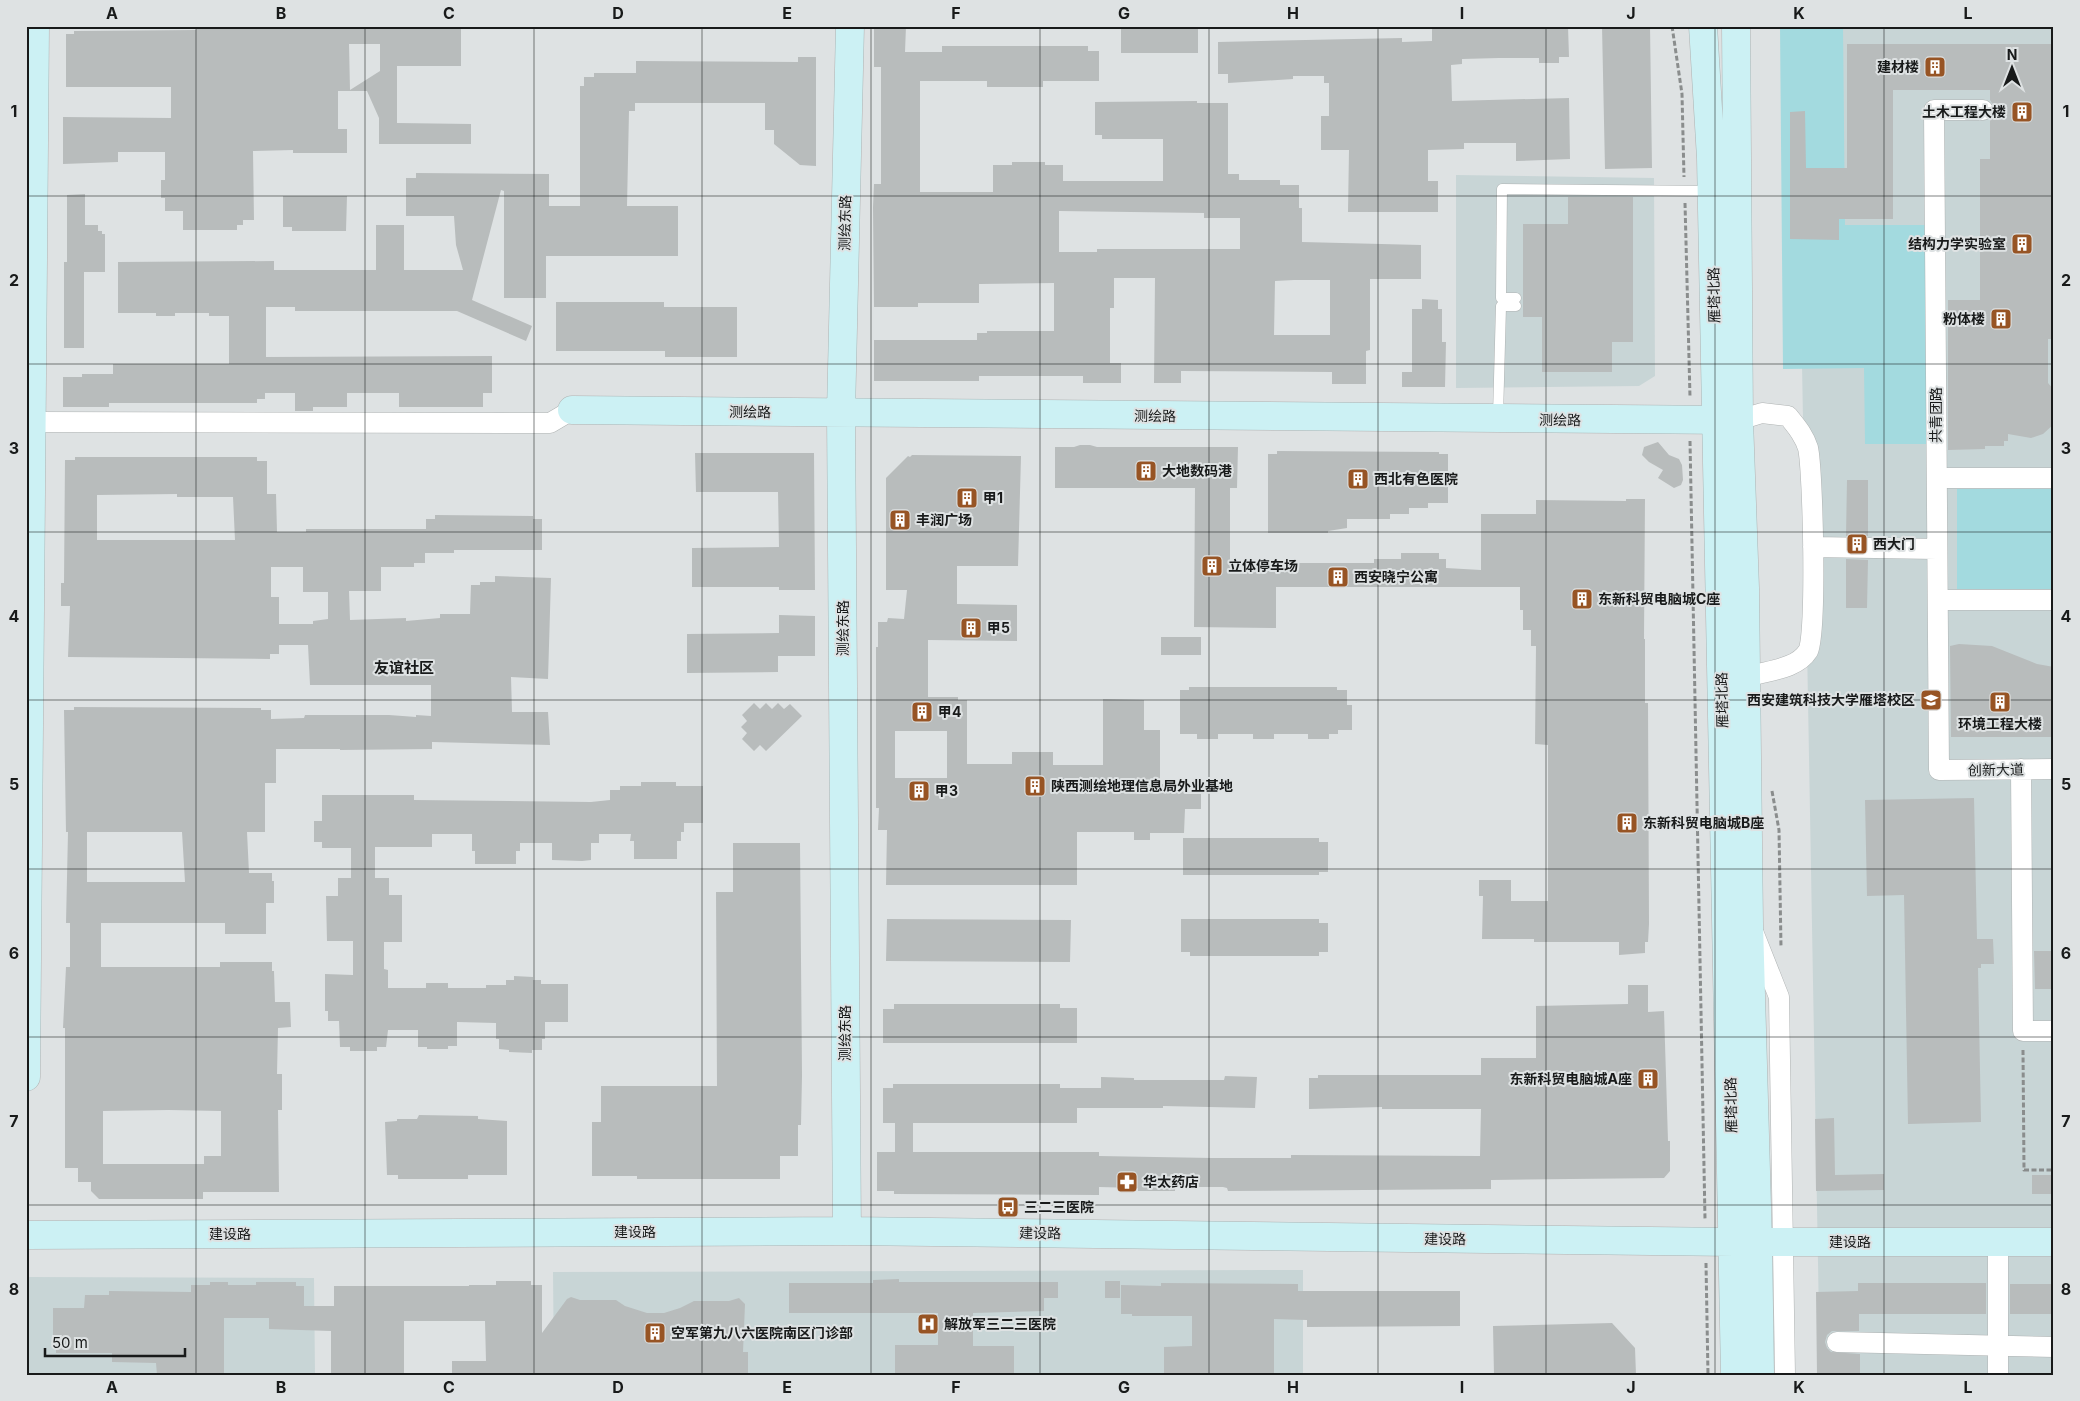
<svg xmlns="http://www.w3.org/2000/svg" width="2080" height="1401" font-family="Inter,'Noto Sans SC',sans-serif">
	<rect width="100%" height="100%" fill="#dee2e3"/>
	<path fill="#c8d5d6" d="M1796,26h258v1349h-234z
		M1456,175l198,3 1,198 -16,10 -183,2z
		M1303,1270v105h-749l-1,-103z
		M26,1277l288,1 1,97h-289z"/>
	<path fill="#a3dadf" d="M1780,26h63l2,199h91l2,219h-73l-1,-76 -81,1z
		M1957,489h97v100h-97z"/>
	<path fill="#b8bcbc" fill-rule="evenodd" d="M196,26h265v40h-64v57l74,1v20h-92v-26l-12,-27h-29v38h9v24h-54v-3l-40,1 1,69h-11v5h-6v5h-54v-19h-18v-13h-4v-18h4v-28h-47v10l-55,2v-47l108,1v-31h-105v-53h8v-3l122,-1zM349,44h31v27l-30,19z
		M874,26h32l-1,26h37v-6h146v5h11v30h-56v6h-56v-6h-67v111h73v-27h19v-3h33v3h18v16h100v-42h-61v-4h-7v-33l102,-1v2h31v71h11v6h41v5h19v23h3v34l119,3v34h-51v71l-4,1v33h-34v-12l-151,-1v12h-27l1,-105h-41v30h-4v55h11v20h-38v-7h-104v5h-105v-41h103v-7h10v-2h67v-48l-75,1v19h-61v4h-44l-1,-100 1,-23h7v-117h-7zM1059,211l145,2v5h36v31h-143v3h-38zM1294,280h36v55h-56l1,-54z
		M1121,26h77v27h-77z
		M1432,26h136l1,31h-10v6h-20v-5h-40l-37,1v5l-11,1 1,36 117,-3 1,61 -54,2v-18h-52v6l-36,1v31h10v31h-90l1,-62h-28v-34h8v-33h-5v-7h-31v3l-65,4v-9h-10v-32l184,-4v4l30,-1z
		M1602,26h48l2,142 -47,1z
		M1847,44h207v295h-6v44l6,7v34l-11,10 -12,4 -23,-4v7h-4v5h-19v3l-37,1v-150h32v-141h10v-39l5,-10 -2,-5 -3,-5v-10h-97v129h-54v21l-49,-1v-127l15,-1 1,57h41z
		M798,57h18v109l-16,-1 -26,-21v-14h-9v-27h-130v8h-6l-2,95h51v50h-132v42h-42v-107l-3,-1 -29,110 60,26 -6,15 -69,-30h-162v-4h-29v50l226,-1v37h-9v14h-84v-14h-52v14h-34v4h-18v-18h-30v6h-8v4h-148v4h-46v-30h19v-3h31v-10h116v-48h-20v-3h-34v3h-19v-3h-38v-51l156,-1v9h102v-45h28v45h59l-7,-25 -2,-29h-48v-38h10v-5l133,1v32h31v-120h4v-9h10v-4h42v-12l162,1z
		M85,194v31h13v6h4v3h3v38h-21v76h-20v-86h3v-67z
		M283,196h64l-1,35h-54v-4h-9z
		M1568,197h65v145h-21v30h-70v-55h-19v-93h45z
		M1422,299l16,1v9h4v33h4l-1,45h-43v-15h10v-63h10z
		M556,302h108v5h73v50h-72v-6h-109z
		M1658,442l11,13 10,4 3,6 1,15 -2,5 -7,3 -16,-10 5,-8 -14,-8 -7,-7 2,-8z
		M1080,445h10l7,2h141l-1,41h-7v83h47v-4h8v-2h11v-2h78v-4h27v-6h38v6h7v9l35,2v-56h55v-14l90,1v-2h19l-1,140h1v64h3l1,221 -1,18h-3v11l-26,2v-13h-85v-3h-52l1,-43h-4v-16h32v21h37v-156l-13,-1 1,-98h-5v-16h-8v-20h-3v-23h-244v41l-82,-1 1,-139h-140v-41h19z
		M1277,451l162,1v2h9v49h-20v5h-19v6h-19v5h-43v9l-19,3v2h-60v-79h9z
		M695,453h119l1,137h-36v-3h-87v-39l87,-1 -1,-55h-82z
		M912,455l109,1 -3,110h-61v38l60,1v36l-89,-1v57h30v3h9v64h45v-12h41v13h50v-66l41,1v30h16v54h25v10h16v15h-16l-1,24h-34v7h-16v-8h-57v53h-191l1,-55h-9l1,-22h-3v-161h2v-25h9l1,-4 16,1 3,-29h-21v-112l22,-22 2,1zM895,731h52v47h-52z
		M75,457h182v4h10v33h9l1,38h29v-3h120v-10h9v-4l98,1v3h9v31h-88v3h-29v10h-11v4h-33v24h-32l1,29 56,-2v3l34,-3v-4h30l1,-29h9v-3h15v-6l56,2 -3,101 -37,-2 1,35h36l2,33 -118,-3v7l-92,1v-1h-64v34h-11v49h-18l2,41h23v8h2v22h-8v31h-41v-11h-124v44h119v-5h52v9h2l1,31h15l1,25 -13,1 -1,46h5v36h-4l1,82h-76v7h-104l-8,-8v-9h-13v-14h-13v-140h-2l3,-61h4v-44h-4l2,-91h-2l-2,-122h10v-3l187,1v2h10v9l33,-1 1,-3h84l27,2v-2l15,1v-31h-121l-2,-40h-29v9h-9v5l-202,-2 2,-51h-9v-23h3l1,-123h10zM177,494v3h56l2,43h-138v-45zM271,567h32v25h25v27l-15,2v3h-34v-27h-8zM87,832h95l3,50h-98zM169,1110l52,1v45h-17v8h-101v-53z
		M1847,480h21v56h-22z
		M1846,559l22,1 -1,48h-21z
		M779,615l36,1v40h-37v16l-91,1v-39l92,-1z
		M1161,637h40v18h-40z
		M1959,644l33,2 45,18 17,3v70h-103l-1,-91z
		M1189,687h148v3h10v15h5v25h-14v4h-9v5h-21v-5h-34v5h-21v-5h-35v5h-21v-5h-17v-44h9z
		M754,703l6,6 6,-6 6,6 6,-6 6,6 6,-5 12,12 -36,35 -6,-6 -6,6 -12,-12 5,-6 -6,-6 6,-6 -5,-6z
		M641,782h35v4h27v37h-19v9h-3v9h-4v18h-43v-18h-4l1,-7h-32v9h-8v17l-9,1 -30,-1v-17h-32v8h-4v13h-41v-13h-3v-17h-40v13h-57v31h14v17h13v47h-18v27l4,1v18h38v-5h22v5h38v-3h20v-5h8v-4l19,1v3h8v4h27v38h-23v17h-3v11h-10v3l-23,-1v-2l-10,-1v-10h-3v-16l-39,-1v24h-9v3h-21v-2h-9v-17h-30l-2,17h-9v4h-27v-4h-10l-1,-26h-11v-10h-3v-37l28,1v-34h-26l-1,-45h12v-18h13v-30h-29v-6h-8v-21h8v-26h92v5l177,2 19,-2v-10h10v-4h21z
		M1974,798l3,141h16l1,25h-13v4h-3l3,154 -73,2 -4,-229 -37,1 -2,-96z
		M1183,838h136v4h9v30h-9v3h-136z
		M733,843h67l2,233 -1,49h-3v31h-18v23h-143v-3h-45v-54h9v-36h116l-1,-194h17z
		M887,919l184,1 -1,42 -184,-1z
		M1181,919h138v4h9v29h-9v4h-129v-4h-9z
		M2034,951h20v38h-19z
		M1628,985h20v27l16,-1 4,130h2v30l-6,7 -173,2v9l-263,2 -1,-3 -4,-1h-40l-8,1v3h-37v-3l-39,-1v8l-205,-1v-3h-17v-39h18v-29h-12v-35h10v-4h167v4h41v-11l33,1v2h90l1,-4 32,1 -2,31 -92,-2v2h-86v15h-164v29h186v4l113,2h79v-3l189,1 1,-47h-99v-2l-73,2v-31h9v-3h163v-17h55v-52l92,-2z
		M894,1004h166v4h17v35h-194v-34h11z
		M419,1115l59,1v3l29,2v54h-39v4h-70v-4h-11l-2,-53 12,-1v-2h20z
		M1834,1118l1,57 49,-1v16l-68,1 -1,-72z
		M2032,1175h22v19h-22z
		M899,1279v3h159v16h-14v13l-71,2v33h41v29h-119v-30h43v-32h-149v-30h84v-3z
		M496,1281h35v4h11v48l25,-34 4,-2 9,3h36l9,6 22,7h17l16,-5 14,-7h35l10,-3 6,6 -2,48h5v23h-296v-14h34l-1,-40h-81v54h-73v-44l-62,-2v-11h-45v57h-67l-1,-12 -44,-1v-9h-56v-9h-3v-36h31l1,-13h24v-4l82,1v-7h19v-3h18v3h28v-3h40v4h8v20h30v-20h135v-1h27z
		M1105,1281h15v17h-15z
		M1161,1283l137,1v7h162v35l-153,1v-7l-33,-1v56h-110v-28l28,-1v-30h-60v-2h-11v-29l40,1z
		M1858,1283h128v31h-127v17h-27l-5,4 -2,7 2,6 4,4 29,2v21h-43l-1,-83 42,-1z
		M2010,1284h44v30h-44z
		M1612,1323l23,25 1,27h-142l-1,-49z"/>
	<g fill="none" stroke-linecap="round" stroke-linejoin="round">
		<g stroke="#afb3b3" stroke-width="11">
			<path id="lane" d="M1516,298h-15l1,-109 210,2
				M1498,416l3,-110h15"/>
		</g>
		<g stroke="#afb3b3" stroke-width="21">
			<path id="street" d="M1983,110h-49l5,660 115,-1
				M1739,420l23,-7 26,3c8,10 16,19 20,32 5,21 9,190 0,203 -12,19 -41,19 -61,26
				M32,422l518,1 22,-13
				M1937,478h117
				M1813,547l124,2
				M1938,600h116
				M2021,769l2,262h31
				M1754,934l25,63 6,378
				M1998,1242v133
				M1837,1342l217,5"/>
		</g>
		<g stroke="#afb3b3" stroke-width="29">
			<path id="secondary" d="M1703,26l8,132 24,1217
				M1736,26l3,394 6,168 4,336 9,318 2,133
				M572,410l1161,10
				M26,1077l9,-1051
				M847,1231l-6,-818 9,-387
				M26,1235l821,-4 887,11h320"/>
		</g>
		<path stroke="#8a8d8d" stroke-width="3" stroke-dasharray="5 2.5" stroke-linecap="butt" d="M1672,26l10,68 2,83
			M1685,203l5,194
			M1690,441l15,778
			M1772,791l7,39 2,117
			M2023,1050l1,120h30
			M1706,1263l2,112"/>
		<use href="#lane" stroke="#fff" stroke-width="10"/>
		<use href="#street" stroke="#fff" stroke-width="20"/>
		<use href="#secondary" stroke="#ccf1f4" stroke-width="28"/>
	</g>
	<path fill="none" stroke="#181a1a" stroke-width="1" stroke-opacity="0.55" d="M196,26v1349M365,26v1349M534,26v1349M702,26v1349M871,26v1349M1040,26v1349M1209,26v1349M1378,26v1349M1546,26v1349M1715,26v1349M1884,26v1349M26,196h2028M26,364h2028M26,532h2028M26,700h2028M26,869h2028M26,1037h2028M26,1205h2028"/>
	<defs>
		<g id="building-square" transform="scale(1.125)"><rect x="-9" y="-9" width="18" height="18" rx="4" fill="#975424" stroke="#dee2e3"/><path d="M-4-6H4V6H1V3H-1V6H-4ZM-2.5-4.3h1.7v1.8h-1.7ZM.8-4.3h1.7v1.8H.8ZM-2.5-1h1.7V.8h-1.7ZM.8-1h1.7V.8H.8Z" fill="#fff"/></g>
		<g id="university-square" transform="scale(1.125)"><rect x="-9" y="-9" width="18" height="18" rx="4" fill="#975424" stroke="#dee2e3"/><path d="M0-5L7-2L0 1L-7-2ZM-4 1L0 2.5L4 1V4Q0 6-4 4Z" fill="#fff"/></g>
		<g id="pharmacy-square" transform="scale(1.125)"><rect x="-9" y="-9" width="18" height="18" rx="4" fill="#975424" stroke="#dee2e3"/><path d="M-2-6h4v4h4v4h-4v4h-4v-4h-4v-4h4Z" fill="#fff"/></g>
		<g id="bus-square" transform="scale(1.125)"><rect x="-9" y="-9" width="18" height="18" rx="4" fill="#975424" stroke="#dee2e3"/><path d="M-5-6H5V4H4V6H2V4H-2V6H-4V4H-5ZM-3.5-4V0h7V-4ZM-3.5 1.2v1.5H-2V1.2ZM2 1.2v1.5H3.5V1.2Z" fill="#fff"/></g>
		<g id="hospital-square" transform="scale(1.125)"><rect x="-9" y="-9" width="18" height="18" rx="4" fill="#975424" stroke="#dee2e3"/><path d="M-5-5h3v3.5h4V-5h3V5h-3V1.5h-4V5h-3Z" fill="#fff"/></g>
	</defs>
	<g fill-rule="evenodd">
		<use href="#building-square" x="1935" y="67"/>
		<use href="#building-square" x="2022" y="112"/>
		<use href="#building-square" x="2022" y="244"/>
		<use href="#building-square" x="2001" y="319"/>
		<use href="#building-square" x="1146" y="471"/>
		<use href="#building-square" x="1358" y="479"/>
		<use href="#building-square" x="967" y="498"/>
		<use href="#building-square" x="900" y="520"/>
		<use href="#building-square" x="1857" y="544"/>
		<use href="#building-square" x="1212" y="566"/>
		<use href="#building-square" x="1338" y="577"/>
		<use href="#building-square" x="1582" y="599"/>
		<use href="#building-square" x="971" y="628"/>
		<use href="#university-square" x="1931" y="700"/>
		<use href="#building-square" x="2000" y="702"/>
		<use href="#building-square" x="922" y="712"/>
		<use href="#building-square" x="1035" y="786"/>
		<use href="#building-square" x="919" y="791"/>
		<use href="#building-square" x="1627" y="823"/>
		<use href="#building-square" x="1648" y="1079"/>
		<use href="#pharmacy-square" x="1127" y="1182"/>
		<use href="#bus-square" x="1008" y="1207"/>
		<use href="#hospital-square" x="928" y="1324"/>
		<use href="#building-square" x="655" y="1333"/>
	</g>
	<g text-anchor="middle" stroke-width="4" stroke-linejoin="round" paint-order="stroke">
		<g font-size="14" font-weight="bold" fill="#181a1a" stroke="#dee2e3" text-anchor="start">
			<text x="1919" y="72" text-anchor="end">建材楼</text>
			<text x="2006" y="117" text-anchor="end">土木工程大楼</text>
			<text x="2006" y="249" text-anchor="end">结构力学实验室</text>
			<text x="1985" y="324" text-anchor="end">粉体楼</text>
			<text x="1162" y="476">大地数码港</text>
			<text x="1374" y="484">西北有色医院</text>
			<text x="983" y="503">甲1</text>
			<text x="916" y="525">丰润广场</text>
			<text x="1873" y="549">西大门</text>
			<text x="1228" y="571">立体停车场</text>
			<text x="1354" y="582">西安晓宁公寓</text>
			<text x="1598" y="604">东新科贸电脑城C座</text>
			<text x="987" y="633">甲5</text>
			<text x="1915" y="705" text-anchor="end">西安建筑科技大学雁塔校区</text>
			<text x="938" y="717">甲4</text>
			<text x="2000" y="729" text-anchor="middle">环境工程大楼</text>
			<text x="1051" y="791">陕西测绘地理信息局外业基地</text>
			<text x="935" y="796">甲3</text>
			<text x="1643" y="828">东新科贸电脑城B座</text>
			<text x="1632" y="1084" text-anchor="end">东新科贸电脑城A座</text>
			<text x="1143" y="1187">华太药店</text>
			<text x="1024" y="1212">三二三医院</text>
			<text x="944" y="1329">解放军三二三医院</text>
			<text x="671" y="1338">空军第九八六医院南区门诊部</text>
		</g>
		<g font-size="14" fill="#181a1a" stroke="#dee2e3">
			<text transform="translate(845 223) rotate(-89)" y="5">测绘东路</text>
			<text transform="translate(1714 295) rotate(-91)" y="5">雁塔北路</text>
			<text transform="translate(750 412) rotate(1)" y="5">测绘路</text>
			<text transform="translate(1936 415) rotate(-90)" y="5">共青团路</text>
			<text transform="translate(1155 416) rotate(1)" y="5">测绘路</text>
			<text transform="translate(1560 420) rotate(1)" y="5">测绘路</text>
			<text transform="translate(843 628) rotate(-90)" y="5">测绘东路</text>
			<text transform="translate(1722 700) rotate(-91)" y="5">雁塔北路</text>
			<text transform="translate(1996 770) rotate(-1)" y="5">创新大道</text>
			<text transform="translate(845 1033) rotate(-90)" y="5">测绘东路</text>
			<text transform="translate(1731 1105) rotate(-91)" y="5">雁塔北路</text>
			<text x="635" y="1237">建设路</text>
			<text transform="translate(1040 1233) rotate(1)" y="5">建设路</text>
			<text x="230" y="1239">建设路</text>
			<text transform="translate(1445 1239) rotate(1)" y="5">建设路</text>
			<text x="1850" y="1247">建设路</text>
		</g>
		<g font-size="15" font-weight="bold" fill="#181a1a" stroke="#dee2e3">
			<text x="404" y="673">友谊社区</text>
		</g>
	</g>
	<rect width="2080" height="1401" fill="none" stroke="#dee2e3" stroke-width="55"/>
	<g transform="translate(2012 68)" stroke="#dee2e3" stroke-width="4" paint-order="stroke">
	<path d="M0-4L9 19L0 12L-9 19Z" fill="#181a1a"/>
	<text y="-8" font-size="14" font-weight="bold" text-anchor="middle" fill="#181a1a">N</text>
	</g>
	<path d="M45 1348v8h140v-8" fill="none" stroke="#181a1a" stroke-width="2.5"/>
	<text x="52" y="1348" font-size="15" fill="#181a1a" stroke="#dee2e3" stroke-width="4" paint-order="stroke">50 m</text>
	<rect x="28" y="28" width="2024" height="1346" fill="none" stroke="#181a1a" stroke-width="2"/>
	<g font-size="16" text-anchor="middle" font-weight="bold" fill="#181a1a">
		<text x="112" y="19">A</text>
		<text x="281" y="19">B</text>
		<text x="449" y="19">C</text>
		<text x="618" y="19">D</text>
		<text x="787" y="19">E</text>
		<text x="956" y="19">F</text>
		<text x="1124" y="19">G</text>
		<text x="1293" y="19">H</text>
		<text x="1462" y="19">I</text>
		<text x="1631" y="19">J</text>
		<text x="1799" y="19">K</text>
		<text x="1968" y="19">L</text>
		<text x="14" y="117">1</text>
		<text x="2066" y="117">1</text>
		<text x="14" y="286">2</text>
		<text x="2066" y="286">2</text>
		<text x="14" y="454">3</text>
		<text x="2066" y="454">3</text>
		<text x="14" y="622">4</text>
		<text x="2066" y="622">4</text>
		<text x="14" y="790">5</text>
		<text x="2066" y="790">5</text>
		<text x="14" y="959">6</text>
		<text x="2066" y="959">6</text>
		<text x="14" y="1127">7</text>
		<text x="2066" y="1127">7</text>
		<text x="14" y="1295">8</text>
		<text x="2066" y="1295">8</text>
		<text x="112" y="1393">A</text>
		<text x="281" y="1393">B</text>
		<text x="449" y="1393">C</text>
		<text x="618" y="1393">D</text>
		<text x="787" y="1393">E</text>
		<text x="956" y="1393">F</text>
		<text x="1124" y="1393">G</text>
		<text x="1293" y="1393">H</text>
		<text x="1462" y="1393">I</text>
		<text x="1631" y="1393">J</text>
		<text x="1799" y="1393">K</text>
		<text x="1968" y="1393">L</text>
	</g>
</svg>
